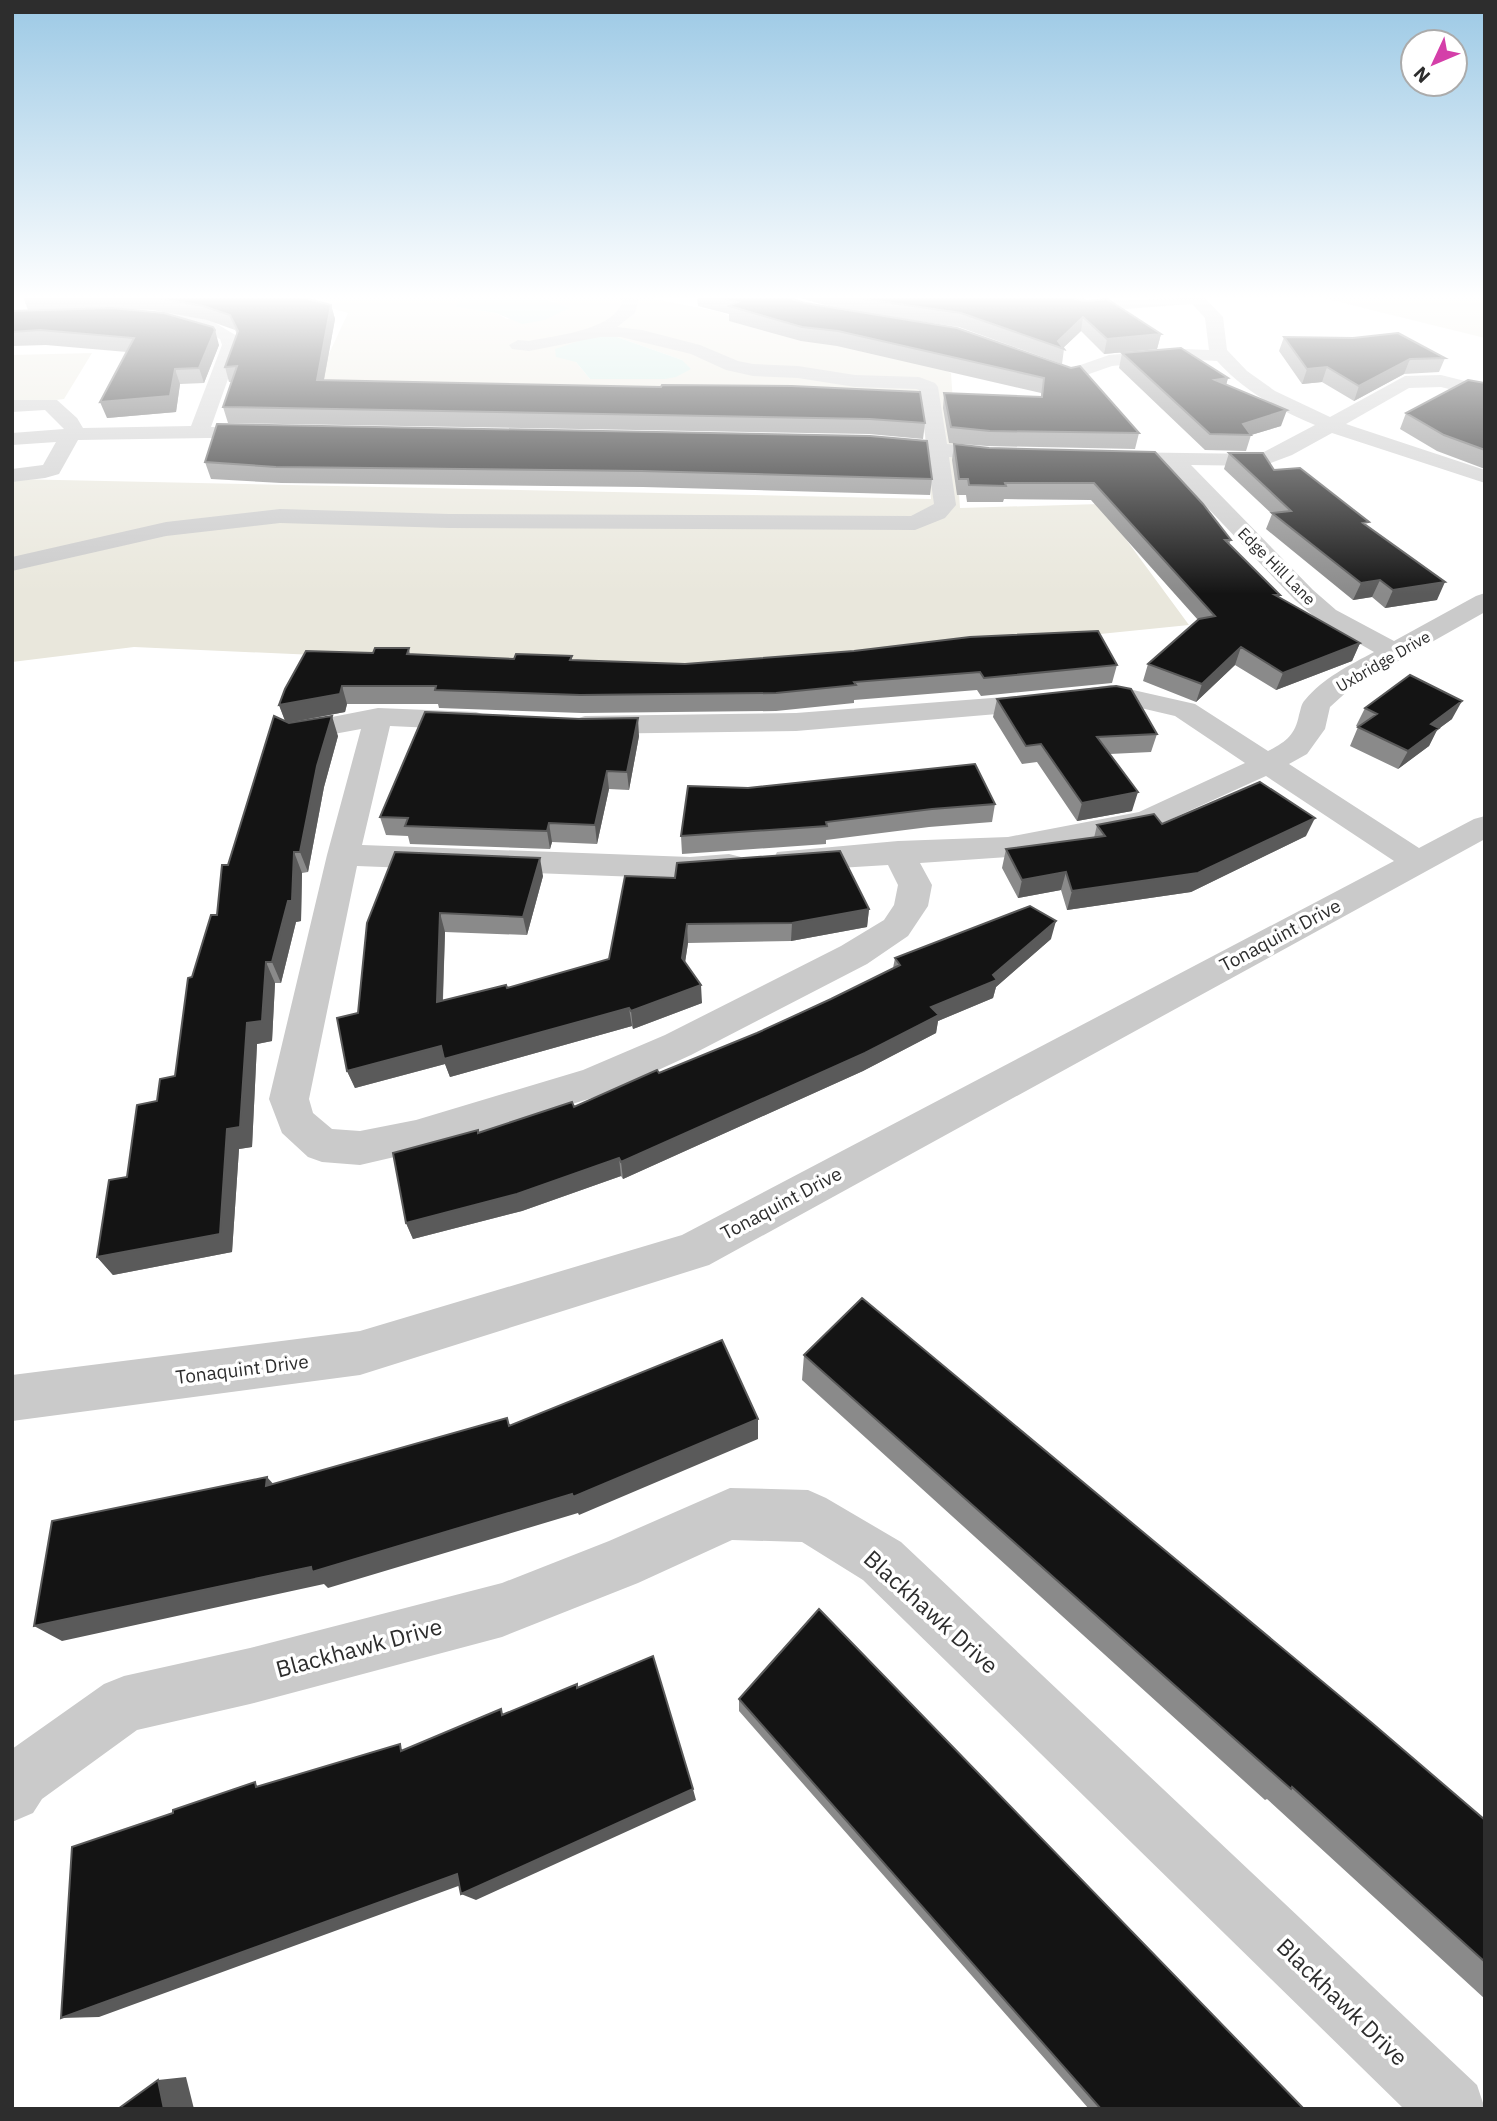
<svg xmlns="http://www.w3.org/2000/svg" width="1497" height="2121" font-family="'IBM Plex Sans',sans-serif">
	<rect width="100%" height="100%" fill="#fff"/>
	<path fill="#e9e7dc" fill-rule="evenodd" d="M294,297h176l-9,2 -4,8 39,6 11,6 49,-17 -17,-5h106l75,15 40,17 159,30 32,14 9,135 140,-4 89,121 -472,48 -583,-26 -122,15v-183l919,20 -9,-97 -609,-14 35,-75zM614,336l68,24 -17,19h-75l-14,-17z
		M1319,297h166v41z
		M92,353l-28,46 -52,6v-50z"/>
	<path fill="#cae8e0" d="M470,297h69l30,11 -24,12 -23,4 -26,-11 -40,-6 5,-8z
		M614,336l68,24 9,9 -15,8 -11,2h-75l-14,-17 -20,-5 -1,-8 36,-12z"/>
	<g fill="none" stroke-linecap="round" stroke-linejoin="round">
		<path fill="#cacaca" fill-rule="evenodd" d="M618,297l21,2 -4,14 -18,14 25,3 58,15 38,16 15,3 45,2 57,9 64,2 16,6 3,4 9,57 57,5 7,2 4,4 -4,4 -7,2 -55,-4 7,48 -11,13 -30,12 -466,-2 -169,-5 -114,13 -154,35v-14l154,-35 114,-13 169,5 462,2 23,-12 -7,-49 -51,-5 -7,-2 -3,-4 3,-4 7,-2 50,4 -7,-52 -3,-1 -61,-2 -57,-9 -45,-2 -27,-6 -35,-16 -70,-17h-21l-71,14 -17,-2 -3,-4 9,-5 11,1c24,-5 87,-11 93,-40z
			M1006,297h43l36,5 119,-5 19,20 4,33 20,21 28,20 55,26 75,-41 36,-1 44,11v12l-44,-11 -32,1 -63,36 139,46v13l-153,-50 -40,22 -29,11 -72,-1 122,125 23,20 58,31 82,-45 9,-3v19l-133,75 -22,20 -5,22 -18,25 -18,10 130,84 55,-29 11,-3v23l-776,426 -349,110 -348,46v-46l348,-44 322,-96 712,-374 -128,-85 -119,54 -139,27 -88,6 12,22 -4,21 -20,30 -41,28 -176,91 -83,38 -192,59 -56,13 -38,-3 -14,-5 -26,-24 -13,-34 58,-244 34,-126 -65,12 -10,-3 -5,-6 5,-6 92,-18 98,4 10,3 4,6 -4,6 -10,3 -86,-4 -28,119 328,12 39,-3 12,3 4,8 -4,8 -51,6 -333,-13 -48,233 4,14 19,16 28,2 56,-11 167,-50 82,-35 176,-89 43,-26 10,-15 4,-20 -10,-20 -99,6 -12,-3 -4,-8 4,-8 121,-11 110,-4 131,-25 106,-49 -70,-47 -64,-15 -54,8 -261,22 -211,3 -10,-3 -4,-6 4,-6 10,-3 211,-3 261,-20 54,-8 84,19 73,47c18,-9 27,-16 31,-36 2,-6 2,-11 6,-15 18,-22 45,-35 69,-48l-56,-32 -23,-20 -128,-135 -57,-1 -8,-1 -3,-5 3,-5 8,-1 150,2 55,-29c-37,-15 -71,-34 -98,-64l-32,-2 -73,7 -43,15 -42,-15 -2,-4 9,-6 35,13 40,-14 76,-6 24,1 -4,-32 -13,-14 -107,8 -71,-10z
			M164,311l48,10 25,15 3,9 -29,82h55l7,2 3,4 -3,4 -195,3 -19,34 -14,4 -33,4v-13l31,-4 13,-23 -44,3v-12l52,-4 -19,-19 -33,2v-12h45l20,18 6,10 108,-2 31,-81 -2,-6 -19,-10 -43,-9 -3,-4z
			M730,1488l78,2 18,8 75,44 576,543 8,24h-81l-541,-529 -61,-38 -70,-2 -94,43 -136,54 -252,67 -113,26 -95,69 -9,14 -21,9v-73l92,-65 20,-8 126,-28 252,-65 107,-42z"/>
	</g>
	<path fill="#8a8a8a" d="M23,297h278l30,8 4,14 -11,61 337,7 264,36 -2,16 -54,-5 -641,-11 -5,-16 8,-25h-2l-4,-15 12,-33 -2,-4 -28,-10 -55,-10 -36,-1 103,36 -15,38 -24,1 -4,28 -69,6 20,-66 -81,-7 -34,1v-35l98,-3 -82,2z
		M697,297h89l19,6 37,7 -45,-13h264l100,37 -4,15 -53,5 -23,-23 -18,17 1,1 -2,15 -103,-37 -83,-12 81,13 182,105 -4,16 -148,-3 -38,-3 -6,-35 1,-15 97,4v-4l-204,-47 -36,-5 -72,-20v-7l-31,-8z
		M1068,297h16v2z
		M1284,337l161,21 -6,14 -35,2 -50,27 -32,-19 -20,2 -23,-33z
		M1122,353l106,25 -2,6 55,42 -30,9 -5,16 -41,-1 -86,-82z
		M1485,379v90l-48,-18 -37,-22 6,-16 77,-30z
		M217,424l715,55 -2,16 -287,-8 -362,-4 -70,-4 -6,-17z
		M954,444l35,4 166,4 76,88 -2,4 51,51 -1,2 81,46 -8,18 -76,29 -41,-25 -39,37 -53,-21 5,-17 50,-44 -107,-120 -87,-1 -1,3h-36l-1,-7h-9l-5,-35z
		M1229,453l45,17 94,56 69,74 -52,8 -13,-11 -19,3 -87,-71 6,-15 -48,-45z
		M409,648l1,6 104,5 58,-3v4l113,4 432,1 -5,18 -131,13 -4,-6 -123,10v3l-78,8 -194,2 -143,-5 -1,-4h-91l-2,8 -57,11 50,13 -14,51 -16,85 -6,1 -1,48 -5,1 -15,61h-6l-3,58 -15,3 -5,103 -13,2 -7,103 -119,23 -16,-18 30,-80 30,-76 18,-25 17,-99 25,-62 11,-50 57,-144 -6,-16 94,-52z
		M997,699l160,35 -6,18 -41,2 22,57 -55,10 -40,-59 -15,2 -29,-47z
		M1365,708l87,11 -15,11 -8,16 -31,23 -48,-23 8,-19 -2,-1z
		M639,736l-10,54 -20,-1 -12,55 -45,-2 -2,7 -140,-5 -2,-8 -22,-1 -6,-18z
		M688,786l307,18 -3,18 -63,5 -103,13v4l-144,10 -1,-18z
		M1162,824l144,12 -115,56 -124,18 -6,-20 -43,8 -16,-30 4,-19 88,-11 3,-13z
		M543,876l-16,59 -82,-3 -2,68 64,-12 102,-29 16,-83 244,33 -2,18 -76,14 -103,2 -3,19 17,41 -69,26 -1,-3 -182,51 -5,-13 -90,24 -8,-17 11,-58 9,-90z
		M1051,939l-55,48 -3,11 -55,23 -2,12 -73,38 -240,108 -2,-3 -99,35 -109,28 -7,-16 72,-90 96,-26 183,-74 74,-34 62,-31 2,-10z
		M804,1355l681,465v179l-218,-200 -2,1 -463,-420z
		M739,1699l565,410h-215l-350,-398z"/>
	<path fill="#5a5a5a" d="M331,305l4,14 -14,76 -4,-15z
		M1083,317l-2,14 -18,17 -5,-7z
		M215,330l4,15 -15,38 -5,-15z
		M1161,334l-4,15 -53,5 3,-15z
		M1410,359l-6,15 -50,27 5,-15z
		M1327,367l-5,15 -20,2 5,-15z
		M175,369l5,15 -4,28 -69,6 -7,-16z
		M1228,378l-4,15 -9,-13z
		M1287,410l-6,16 -30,9 -8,-11z
		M1380,580l-8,17 -19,3 8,-17z
		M1445,582l-8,18 -52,8 8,-18z
		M1360,643l-8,18 -76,29 7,-17z
		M1241,647l-6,18 -39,37 6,-18z
		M342,686l5,18 -2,8 -59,11 -7,-18z
		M1462,701l-10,18 -15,11 -8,16 -31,23 10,-18 23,-27z
		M332,716l6,20 -14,51 -16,85 -8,-20 17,-86z
		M638,718l1,18 -10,54 -2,-18z
		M607,771l2,18 -12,55 -2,-19z
		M1138,792l-6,19 -55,10 5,-18z
		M1315,818l-9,18 -115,56 -124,18 5,-19z
		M549,823l3,19 -2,7 -3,-18z
		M294,852l8,21 -1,48 -5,1 -15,61 -9,-21z
		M540,858l3,18 -16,59 -4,-18z
		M1066,872l-5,18 -43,8 4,-18z
		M869,909l-2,18 -76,14 1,-18z
		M440,913l5,19 -3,88 -5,-18z
		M1056,921l-5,18 -55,48 -3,11 -55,23 -2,12 -73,38 -240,108 -2,-17 372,-187z
		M687,924l1,19 -5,33 -1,-18z
		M266,962l9,21 -3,58 -15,3 -5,103 -13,2 -7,103 -119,23 -16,-18 130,-128 20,-106z
		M701,985l1,18 -69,26 -2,-18z
		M629,1008l3,18 -182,51 -5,-13 -90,24 -8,-17 94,-25z
		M619,1158l2,18 -99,35 -109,28 -7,-16z
		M758,1419v20l-179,76 -1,-2 -250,75 -4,-4 -262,57 -28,-15z
		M267,1477l17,19 -18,-10z
		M693,1789l3,11 -220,100 -15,-6z
		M457,1874l15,7 -373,136 -38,1z
		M186,2077l8,32h-30l-6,-29z"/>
	<path fill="#141414" stroke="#5a5a5a" stroke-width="2" d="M151,297h150l30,8 -14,75 344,7 1,-2 130,1 128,6 5,31 -55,-4 -647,-12 14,-41 -12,1 13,-36 -8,-16 -27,-9z
		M717,297h69l19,6 152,25 114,40 9,-2 59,67 -149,-2 -39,-4 -7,-34 98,4 2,-19 -206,-47 -36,-4 -73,-21 9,-4z
		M850,297h211l26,4 20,-2 54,35 -54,5 -24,-22 -25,24 6,8 -103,-36z
		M112,308l52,5 49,14 2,3 -16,38 -24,1 -5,27 -70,6 34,-64 -94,-8 -28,2v-21z
		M1398,333l47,25 -35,1 -51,27 -32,-19 -20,2 -23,-32 69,1z
		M1181,348l47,30 -13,2 72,30 -44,14 8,11 -41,-1 -88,-81z
		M1468,380l17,3v67l-41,-15 -38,-22z
		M217,424l653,12 57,5 5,38 -290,-8 -366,-4 -71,-5z
		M954,444l35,4 166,4 48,52 28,36h-6l55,55h-5l85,48 -77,30 -42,-26 -39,37 -54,-20 51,-45 16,-3 -121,-133h-89l1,3 -37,-1 -1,-6h-9z
		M1229,453h34l11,17 26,-2 69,54 -6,1 82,59 -52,8 -13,-10 -19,3 -89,-70 19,-2z
		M1098,631l19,34 -133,13 -4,-6 -126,10 2,3 -80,8 -196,2 -145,-5 1,-4h-94l-2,8 -61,11 6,-16 21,-38 67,2 2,-5h34l-2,6 107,5 2,-5 56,2 -2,4 115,4 169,-13 116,-14z
		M1410,675l52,26 -31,23 8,4 -31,23 -50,-24 19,-13 -12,-6z
		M1116,686l15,3 26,45 -60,3 41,55 -56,11 -41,-59 -15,2 -29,-47z
		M425,712l155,7 58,-1 -11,54 -20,-1 -12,54 -46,-2 -2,8 -142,-5 3,-8 -28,-1z
		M274,716l15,7 43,-7 -15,50 -17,86h-6l-2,49h-4l-16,61h-6l-4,59 -15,2 -7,104 -13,2 -7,105 -123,23 12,-77 18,-3 10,-72 20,-4 3,-22 15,-3 13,-98 4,-1 19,-62h6l5,-50h6z
		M975,764l20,40 -63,5 -106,13 1,4 -146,10 7,-50 60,2z
		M1260,782l55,36 -117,55 -126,18 -6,-19 -44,8 -16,-31 99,-13 -8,-11 57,-11 8,10z
		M840,851l29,58 -77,14 -105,1 -5,34 19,27 -70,26 -2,-3 -185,51 -3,-13 -94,25 -10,-53 21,-5 9,-90 28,-71 145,6 -17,59 -83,-4 -3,89 69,-17 1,3 102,-29 16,-83 50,2 2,-15z
		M1030,906l26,15 -63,54 4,5 -66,27 8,8 -74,38 -244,109 -2,-4 -102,36 -111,29 -13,-70 85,-23v3l94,-31 2,5 83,-37 2,3 98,-40 74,-34 69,-34 -5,-7z
		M862,1298l510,425 113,97v142l-193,-175 -1,2 -487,-434z
		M722,1340l36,79 -185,78 -1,-3 -260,78 -1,-5 -277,59 18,-105 215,-44 -1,9 241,-68 2,8z
		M819,1609l485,500h-203l-362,-410z
		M653,1656l40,133 -232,105 -4,-20 -396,144 11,-171 101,-34v-3l82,-28 1,5 144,-43 1,7 100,-42 1,6 75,-31v4z
		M158,2080l6,29h-46z"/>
	<linearGradient id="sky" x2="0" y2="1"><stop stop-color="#9cc9e5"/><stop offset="0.5" stop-color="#fff"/><stop offset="1" stop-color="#fff" stop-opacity="0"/></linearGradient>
	<rect width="1497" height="594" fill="url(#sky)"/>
	<g text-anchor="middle" stroke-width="7" stroke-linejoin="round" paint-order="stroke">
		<g font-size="16" fill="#2d2d2d" stroke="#fff">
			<text transform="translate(1277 566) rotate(45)" y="6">Edge Hill Lane</text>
			<text transform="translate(1383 661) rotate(-30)" y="6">Uxbridge Drive</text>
		</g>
		<g font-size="19" fill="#2d2d2d" stroke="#fff">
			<text transform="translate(1280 935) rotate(-28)" y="7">Tonaquint Drive</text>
			<text transform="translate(781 1203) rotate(-28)" y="7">Tonaquint Drive</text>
			<text transform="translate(242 1369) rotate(-7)" y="7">Tonaquint Drive</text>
		</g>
		<g font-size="23" fill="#2d2d2d" stroke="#fff">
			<text transform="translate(931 1612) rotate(42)" y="8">Blackhawk Drive</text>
			<text transform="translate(359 1648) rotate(-15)" y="8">Blackhawk Drive</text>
			<text transform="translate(1342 2002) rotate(44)" y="8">Blackhawk Drive</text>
		</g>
	</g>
	<rect width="1497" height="2121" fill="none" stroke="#2d2d2d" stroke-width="28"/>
	<g transform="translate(1434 63) rotate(226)"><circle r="33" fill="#ffffff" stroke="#ababab" stroke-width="2"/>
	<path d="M0-5L12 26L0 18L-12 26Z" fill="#d43fa9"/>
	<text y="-10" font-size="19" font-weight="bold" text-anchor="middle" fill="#2d2d2d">N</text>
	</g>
</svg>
